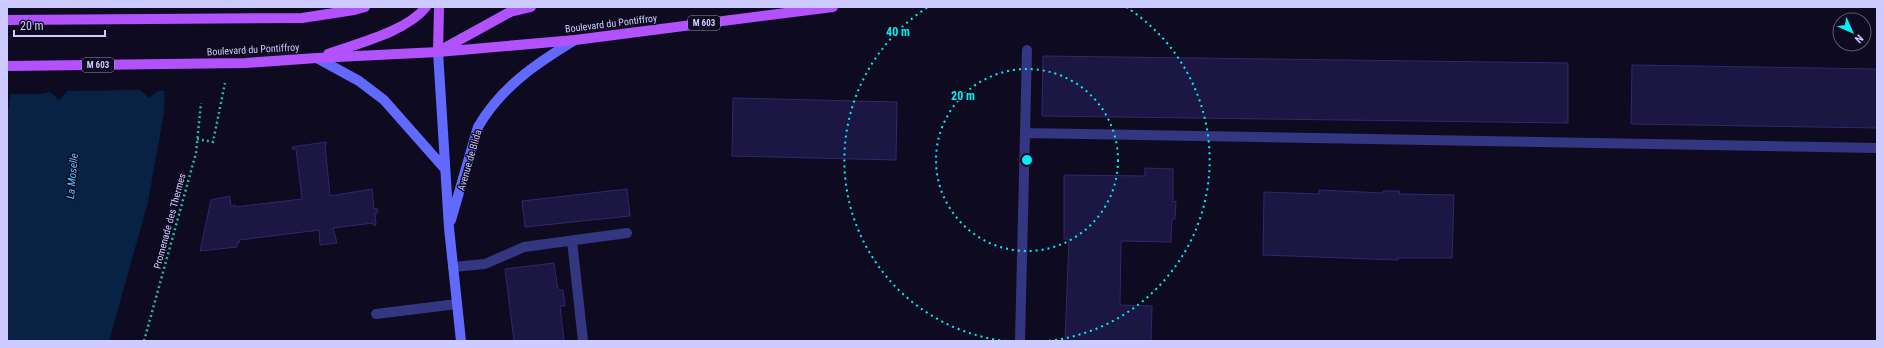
<svg xmlns="http://www.w3.org/2000/svg" width="1884" height="348" font-family="'Roboto Condensed',sans-serif">
	<rect width="100%" height="100%" fill="#0e0b20"/>
	<path fill="#082243" d="M166,7l-2,105 -16,90 -39,139h-102v-224l4,-25z"/>
	<path fill="#0e0b20" d="M16,7h152l-2,84h-8l-9,7 -9,-8 -72,1 -9,9 -9,-8 -11,2h-30z"/>
	<path fill="#1c1642" stroke="#302770" d="M1043,56l525,7v60l-526,-7z
		M1632,65l245,4v59l-246,-4z
		M733,98l164,4 -1,58 -164,-4z
		M326,142l1,2 -2,1 5,51 42,-7 2,20 3,-1 1,5h-3l1,12h-3v-2l-40,5 4,15 -17,2 -1,-15 -80,10v3h-2v4l-37,4 11,-51 19,-4 1,10 4,-1v2l67,-8 -6,-50h-4v-2z
		M1145,168l28,1v33l3,-1 -1,18h-3l-1,23 -50,-1 -1,64 32,1 -1,35h-86l4,-102h-5v-64l81,1z
		M627,189l3,27 -105,11 -3,-26z
		M1319,190l64,3v-2h17l-1,3 55,1 -2,63h-54v2l-135,-5 1,-63 55,2z
		M554,263l4,27h5l2,16h-5l4,35h-50l-9,-72z"/>
	<g fill="none" stroke-linecap="round" stroke-linejoin="round">
		<path stroke="#26b7a4" stroke-width="2.5" stroke-dasharray="2 3" stroke-linecap="butt" d="M197,139l16,3 12,-59
			M144,341l52,-188 5,-50"/>
		<path stroke="#343682" stroke-width="10" d="M1025,133l852,15
			M572,241l11,100
			M453,267l32,-3 39,-17 103,-14
			M376,314l81,-10
			M1020,341l7,-291"/>
		<path stroke="#6269ff" stroke-width="10" d="M438,52l11,176 12,113
			M317,58l42,23 25,19 61,69
			M451,220l27,-93c23,-40 59,-64 97,-87"/>
		<path stroke="#b252ff" stroke-width="10" d="M7,20l295,-2 52,-8 11,-3
			M441,50l69,-38 21,-5
			M438,52l1,-45
			M328,54c30,-11 78,-22 98,-47
			M7,66l238,-3 72,-5 121,-6 137,-12 258,-33"/>
	</g>
	<g fill="none" stroke="#00eff6" stroke-width="2" stroke-dasharray="2 4">
		<circle cx="1027" cy="160" r="91"/>
		<path d="M1006 341A182 182 0 0 1 928 7M1126 7A182 182 0 0 1 1048 341"/>
	</g>
	<g text-anchor="middle" stroke-width="3" stroke-linejoin="round" paint-order="stroke">
		<g fill="#0e0b20" stroke="#9491bc" stroke-width="1">
			<rect x="688" y="16" width="32" height="14" rx="3"/>
			<rect x="82" y="58" width="32" height="14" rx="3"/>
		</g>
		<g font-size="9" font-weight="bold" fill="#cdcbff">
			<text x="704" y="26">M 603</text>
			<text x="98" y="68">M 603</text>
		</g>
		<g font-size="10" fill="#cdcbff" stroke="#0e0b20">
			<text transform="translate(611 23) rotate(-7)" y="4">Boulevard du Pontiffroy</text>
			<text transform="translate(253 49) rotate(-3)" y="4">Boulevard du Pontiffroy</text>
			<text transform="translate(469 160) rotate(-74)" y="4">Avenue de Blida</text>
			<text transform="translate(169 221) rotate(-75)" y="4">Promenade des Thermes</text>
		</g>
		<g font-size="11" font-style="italic" fill="#59beff" stroke="#0e0b20">
			<text transform="translate(72 176) rotate(-85)" y="4">La Moselle</text>
		</g>
	</g>
	<circle cx="1027" cy="160" r="6" fill="#00eff6" stroke="#0e0b20" stroke-width="2"/>
	<g font-size="12" text-anchor="middle" font-weight="bold" fill="#00eff6" stroke="#0e0b20" stroke-width="3" stroke-linejoin="round" paint-order="stroke">
		<text x="898" y="36">40 m</text>
		<text x="963" y="100">20 m</text>
	</g>
	<rect width="1884" height="348" fill="none" stroke="#cdcbff" stroke-width="16"/>
	<g transform="translate(1852 32) rotate(135)"><circle r="19" fill="#0e0b20" stroke="#5a5879"/>
	<path d="M0-3L7 15L0 10L-7 15Z" fill="#00eff6"/>
	<text y="-6" font-size="11" font-weight="bold" text-anchor="middle" fill="#cdcbff">N</text>
	</g>
	<path d="M14 30v6h91v-6" fill="none" stroke="#cdcbff" stroke-width="2"/>
	<text x="20" y="30" font-size="12" fill="#cdcbff" stroke="#0e0b20" stroke-width="3" paint-order="stroke">20 m</text>
</svg>
